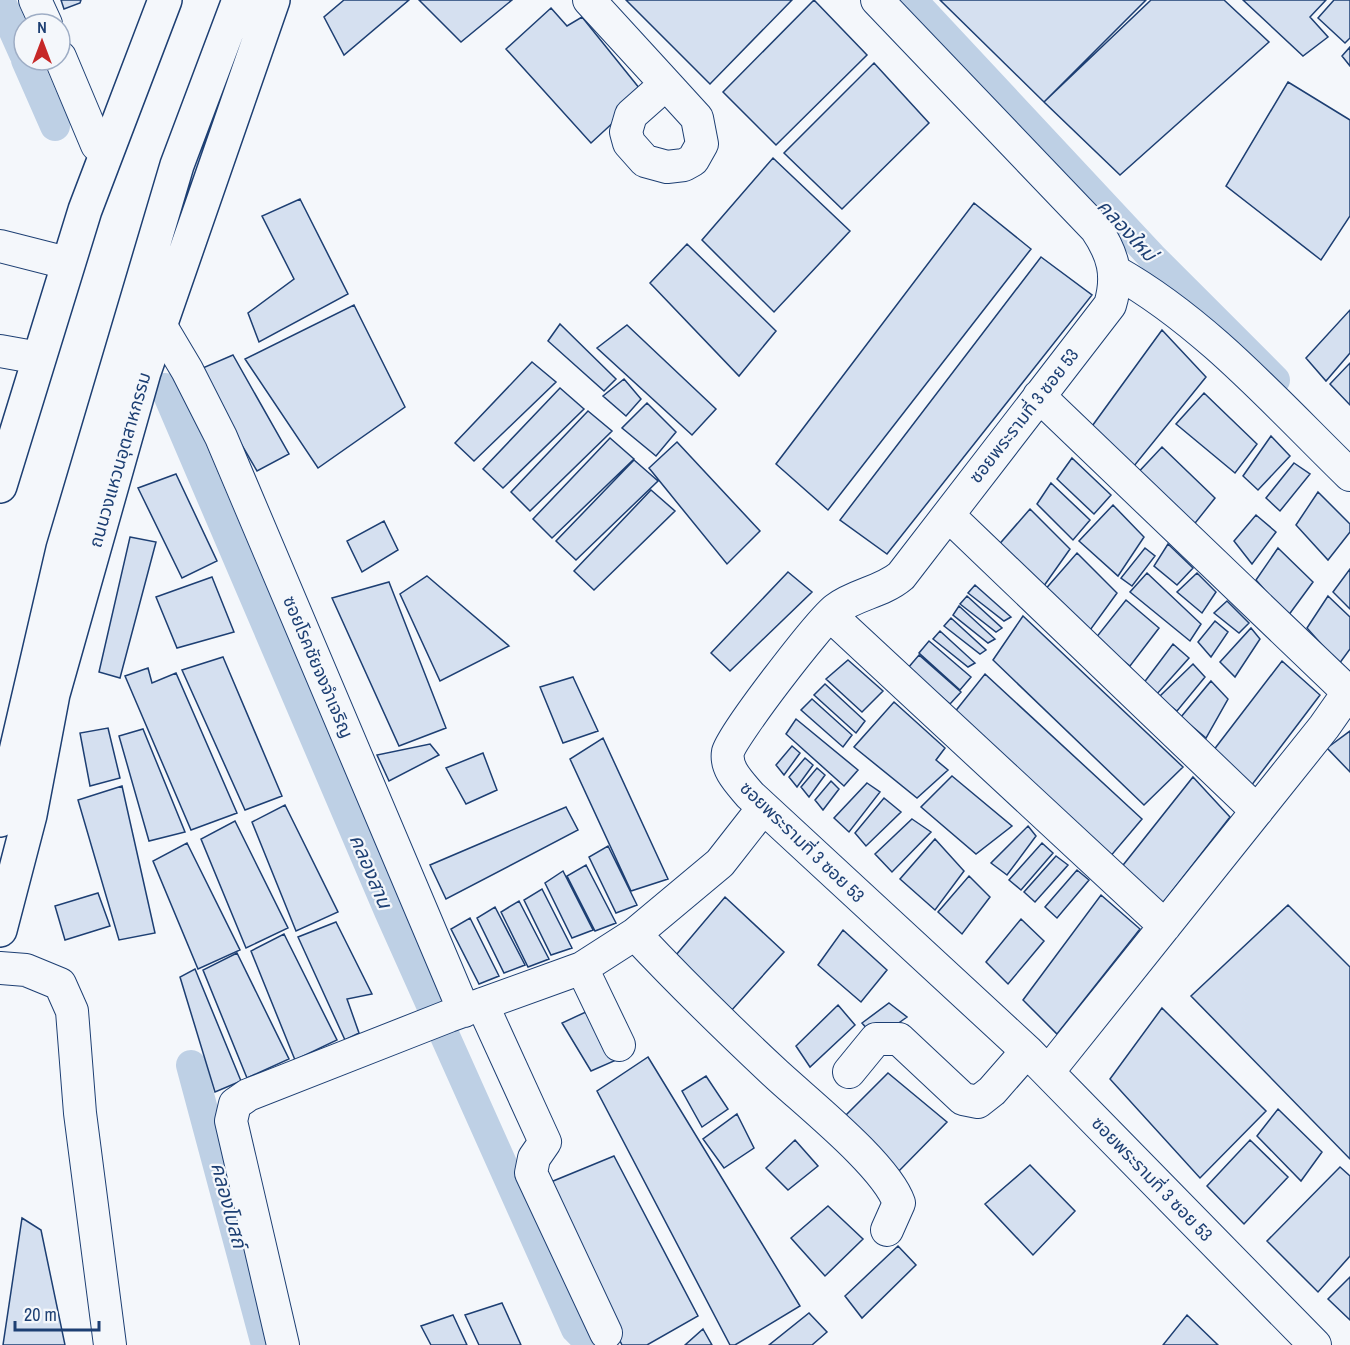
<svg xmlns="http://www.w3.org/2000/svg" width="1350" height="1345" font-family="'Archivo Narrow','Noto Sans Thai',sans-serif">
	<rect width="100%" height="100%" fill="#f4f7fb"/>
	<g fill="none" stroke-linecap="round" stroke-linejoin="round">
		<path stroke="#bed0e5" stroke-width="30" d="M0,0l24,54
			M912,0l240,257 123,123
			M26,60l29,66
			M165,388l224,523 187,418 16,16
			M191,1065l75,280"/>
	</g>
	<path fill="#d5e0f0" stroke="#1d3f73" stroke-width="1.5" d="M61,0h20l-1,3 -16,6z
		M344,0h65l-65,55 -20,-38z
		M419,0h93l-51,42z
		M626,0h166l-82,84z
		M814,0l53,55 -91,90 -53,-53z
		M940,0h206l-102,102z
		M1151,0h73l45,42 -149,133 -76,-73z
		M1243,0h83l-16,17 18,20 -25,19z
		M1334,0h16v38l-5,5 -27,-25z
		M551,8l16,18 15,-9 62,77 -53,49 -85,-94z
		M1350,47v19l-8,-10z
		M874,63l55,60 -87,86 -58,-56z
		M1288,82l62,38v96l-29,44 -95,-74z
		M773,158l77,73 -76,81 -72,-72z
		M300,199l48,95 -89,48 -11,-29 46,-34 -32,-63z
		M974,203l57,46 -203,261 -52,-46z
		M687,244l89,87 -37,45 -89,-93z
		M1041,257l51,38 -205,259 -47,-34z
		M354,305l51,102 -87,61 -73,-109z
		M1350,310v43l-24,28 -20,-23z
		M560,324l56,55 -12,12 -56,-50z
		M627,325l89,84 -24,26 -95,-87z
		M1162,330l44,47 -72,89 -44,-37z
		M233,355l56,99 -32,17 -59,-101z
		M532,362l24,20 -82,79 -19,-18z
		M1350,363v42l-20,-21z
		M624,379l17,20 -15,17 -23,-20z
		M560,388l24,21 -81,79 -20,-19z
		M1204,393l53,51 -22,29 -59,-49z
		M647,403l29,29 -20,24 -34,-28z
		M588,411l24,20 -82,80 -19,-19z
		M1271,436l19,20 -32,34 -15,-14z
		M610,438l24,21 -82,79 -19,-19z
		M677,442l83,89 -33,33 -78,-96z
		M1162,447l53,51 -23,29 -59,-49z
		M1072,458l39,37 -17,19 -37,-35z
		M634,460l24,21 -82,79 -20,-19z
		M1294,463l16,11 -30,37 -14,-13z
		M176,474l41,87 -35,17 -44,-90z
		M1051,483l39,37 -17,20 -36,-36z
		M651,490l24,21 -81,79 -20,-19z
		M1318,492l32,32v8l-22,28 -32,-35z
		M1113,505l31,32 -26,39 -39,-35z
		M1030,509l40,40 -29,41 -45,-42z
		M1256,515l20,17 -24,32 -18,-23z
		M384,521l14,29 -36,22 -15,-31z
		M130,537l26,5 -36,136 -21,-6z
		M1168,544l25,24 -16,17 -23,-19z
		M1145,548l10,8 -23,30 -11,-8z
		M1278,548l35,34 -25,34 -32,-36z
		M1077,553l40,40 -29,40 -45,-41z
		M1350,569v40l-17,-17z
		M788,572l24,20 -82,79 -19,-18z
		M1147,573l54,51 -11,17 -60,-49z
		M1197,573l19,19 -14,21 -25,-21z
		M427,576l82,70 -69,35 -40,-87z
		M212,577l22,55 -57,16 -21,-51z
		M389,582l57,146 -47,18 -67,-148z
		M975,585l36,32 -7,4 -36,-28z
		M967,596l35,32 -6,4 -36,-28z
		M1328,596l22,21v32l-11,15 -32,-36z
		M1126,600l33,28 -29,38 -35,-27z
		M1227,601l22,22 -10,10 -25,-20z
		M959,606l36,33 -7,4 -35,-28z
		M1023,616l160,151 -39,38 -151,-145z
		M951,618l35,32 -6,4 -36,-28z
		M1215,621l13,11 -17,25 -13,-15z
		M1251,628l9,11 -25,38 -15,-15z
		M940,631l35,32 -7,4 -35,-28z
		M929,641l42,36 -11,13 -41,-37z
		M1173,644l16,14 -33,37 -13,-11z
		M919,655l42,37 -11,12 -42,-36z
		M223,657l59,139 -37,14 -63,-140z
		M848,660l35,31 -21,21 -36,-33z
		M1282,661l38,34 -69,91 -38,-35z
		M1193,664l12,13 -28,34 -18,-14z
		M148,668l4,15 24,-10 61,140 -46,17 -66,-154z
		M985,674l157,145 -33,39 -155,-145z
		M573,677l25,54 -35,12 -23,-56z
		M1211,681l17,18 -22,39 -25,-21z
		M825,684l40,37 -9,12 -42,-38z
		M812,699l40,36 -9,12 -42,-37z
		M894,702l51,46 -9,12 12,10 -31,28 -63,-51z
		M796,719l62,51 -14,16 -58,-52z
		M108,728l12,50 -30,8 -10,-53z
		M143,729l42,103 -36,9 -30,-105z
		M1350,731v41l-23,-24z
		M603,738l65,141 -37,12 -61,-132z
		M430,744l9,11 -50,26 -12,-26z
		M792,746l8,7 -16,22 -8,-10z
		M483,753l14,37 -31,14 -20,-36z
		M805,758l8,7 -16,22 -8,-10z
		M817,768l8,7 -16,22 -8,-10z
		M952,776l60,50 -36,28 -55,-47z
		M1193,777l37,40 -68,87 -42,-35z
		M831,781l8,8 -16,21 -8,-10z
		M867,783l13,9 -31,40 -15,-14z
		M122,786l33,147 -36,7 -41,-140z
		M884,798l17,14 -35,34 -11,-13z
		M285,805l53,107 -42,19 -44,-109z
		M566,807l12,23 -132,69 -16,-34z
		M912,819l19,13 -39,40 -17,-18z
		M235,821l53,107 -42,20 -45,-109z
		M1028,826l8,10 -29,39 -16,-12z
		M935,839l29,32 -29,39 -35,-31z
		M187,843l53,107 -42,19 -45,-108z
		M1042,843l11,10 -32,37 -12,-10z
		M608,846l29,59 -21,8 -27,-56z
		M1056,856l12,9 -33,37 -11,-10z
		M586,865l30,58 -21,8 -28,-55z
		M1077,870l12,10 -32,38 -12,-11z
		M563,871l30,59 -21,8 -27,-55z
		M969,876l21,21 -28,37 -24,-22z
		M542,889l30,59 -21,7 -27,-55z
		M98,893l12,33 -45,14 -10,-34z
		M1101,895l39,34 -83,105 -34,-34z
		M725,897l59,55 -53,59 -55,-56z
		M519,901l30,58 -21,8 -27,-55z
		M1288,905l62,62v192l-159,-163z
		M495,907l30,58 -21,8 -27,-55z
		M470,918l29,58 -20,8 -28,-55z
		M1021,919l23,22 -36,43 -22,-22z
		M336,922l36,72 -25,5 12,34 -14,7 -47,-103z
		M843,930l44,40 -26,32 -43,-37z
		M284,934l53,106 -42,20 -44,-109z
		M237,953l52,106 -42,19 -44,-108z
		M195,969l46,112 -26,11 -35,-115z
		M889,1003l18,14 -31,22 -14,-16z
		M838,1005l17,20 -45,42 -14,-21z
		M1162,1008l104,103 -66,67 -90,-99z
		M588,1011l26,50 -23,10 -29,-48z
		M648,1057l152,249 -65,39h-5l-133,-254z
		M888,1073l59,49 -51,52 -54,-55z
		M706,1076l22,33 -26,18 -20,-36z
		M1278,1109l44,43 -21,29 -44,-45z
		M737,1114l17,34 -30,20 -21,-29z
		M795,1140l23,26 -30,24 -22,-22z
		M1250,1140l38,37 -44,47 -37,-38z
		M614,1156l84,160 -51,29h-25l-76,-161z
		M1030,1165l45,46 -42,44 -48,-51z
		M1340,1167l10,9v80l-32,36 -51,-51z
		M828,1206l35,33 -38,37 -34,-38z
		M22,1218l19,12 24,115h-62z
		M898,1246l18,19 -54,53 -17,-22z
		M1350,1277v43l-22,-21z
		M502,1303l19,42h-42l-14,-30z
		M809,1313l18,19 -15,13h-43z
		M453,1315l14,30h-36l-10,-19z
		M1187,1315l31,30h-55z
		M703,1329l9,16h-27z"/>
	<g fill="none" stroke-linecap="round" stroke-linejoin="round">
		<g stroke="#1d3f73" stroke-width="34">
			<path id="minor" d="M35,0l11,24
				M589,0l77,84 31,34 5,26 -9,16 -9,5 -17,2 -22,-6 -16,-18 -3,-11 5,-17 35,-31
				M877,0l219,229c17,25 23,46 14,76l-209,271c-19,16 -45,18 -65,33 -16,12 -104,126 -108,143 -3,17 12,31 22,43l277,256 288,294
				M60,57l37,88
				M0,246l59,15
				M1116,272c90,51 160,131 234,203
				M162,328l25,42 34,67 243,574
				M0,351l28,5
				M1039,396l309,296
				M948,515l309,296
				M830,615l335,311
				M635,934c45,48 91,93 139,138 32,30 112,93 125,131l-12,27
				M0,968l26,2 34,14 12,27 8,102 30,232
				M582,968l37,77
				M482,1004l63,138 -11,16 -3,15 75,160
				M849,1072l27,-33h23l64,60 15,3 14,-11 35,-40
				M1048,1072l276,-345 26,-37
				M283,1345l-52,-224 4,-17 13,-9 201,-79 133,-48 53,-34 85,-71 43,-55"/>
		</g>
		<g stroke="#1d3f73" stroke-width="36">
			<path id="major" d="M0,486l85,-276 80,-210
				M0,820l63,-271 114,-384 62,-165
				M0,930l30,-115 23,-121 91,-322 129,-372"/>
		</g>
		<use href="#minor" stroke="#f4f7fb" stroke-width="32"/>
		<use href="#major" stroke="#f4f7fb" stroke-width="33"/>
	</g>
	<g text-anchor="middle" stroke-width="4.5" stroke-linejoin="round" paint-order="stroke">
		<g font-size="18" fill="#1d3f73" stroke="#f4f7fb">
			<text transform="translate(1024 416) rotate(-52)" y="6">ซอยพระรามที่ 3 ซอย 53</text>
			<text transform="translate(120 460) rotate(-74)" y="6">ถนนวงแหวนอุตสาหกรรม</text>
			<text transform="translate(318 667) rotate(67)" y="6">ซอยโรคชัยจงจำเจริญ</text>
			<text transform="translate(802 842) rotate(44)" y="6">ซอยพระรามที่ 3 ซอย 53</text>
			<text transform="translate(1152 1179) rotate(46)" y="6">ซอยพระรามที่ 3 ซอย 53</text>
		</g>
		<g font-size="20" font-style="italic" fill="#1d3f73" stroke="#f4f7fb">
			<text transform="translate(1127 230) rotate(47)" y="7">คลองใหม่</text>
			<text transform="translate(371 871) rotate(67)" y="7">คลองสาน</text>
			<text transform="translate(229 1205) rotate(75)" y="7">คลองโบสถ์</text>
		</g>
	</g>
	<g transform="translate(42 42)"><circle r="28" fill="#f4f7fb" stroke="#9eadc5" stroke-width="1.5"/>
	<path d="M0-4.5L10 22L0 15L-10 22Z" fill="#c62828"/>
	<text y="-9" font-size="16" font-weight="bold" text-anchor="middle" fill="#1d3f73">N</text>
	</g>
	<path d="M15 1321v9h84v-9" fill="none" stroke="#1d3f73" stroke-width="3"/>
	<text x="24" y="1321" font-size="18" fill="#1d3f73" stroke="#f4f7fb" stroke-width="4.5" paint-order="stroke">20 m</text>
</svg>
